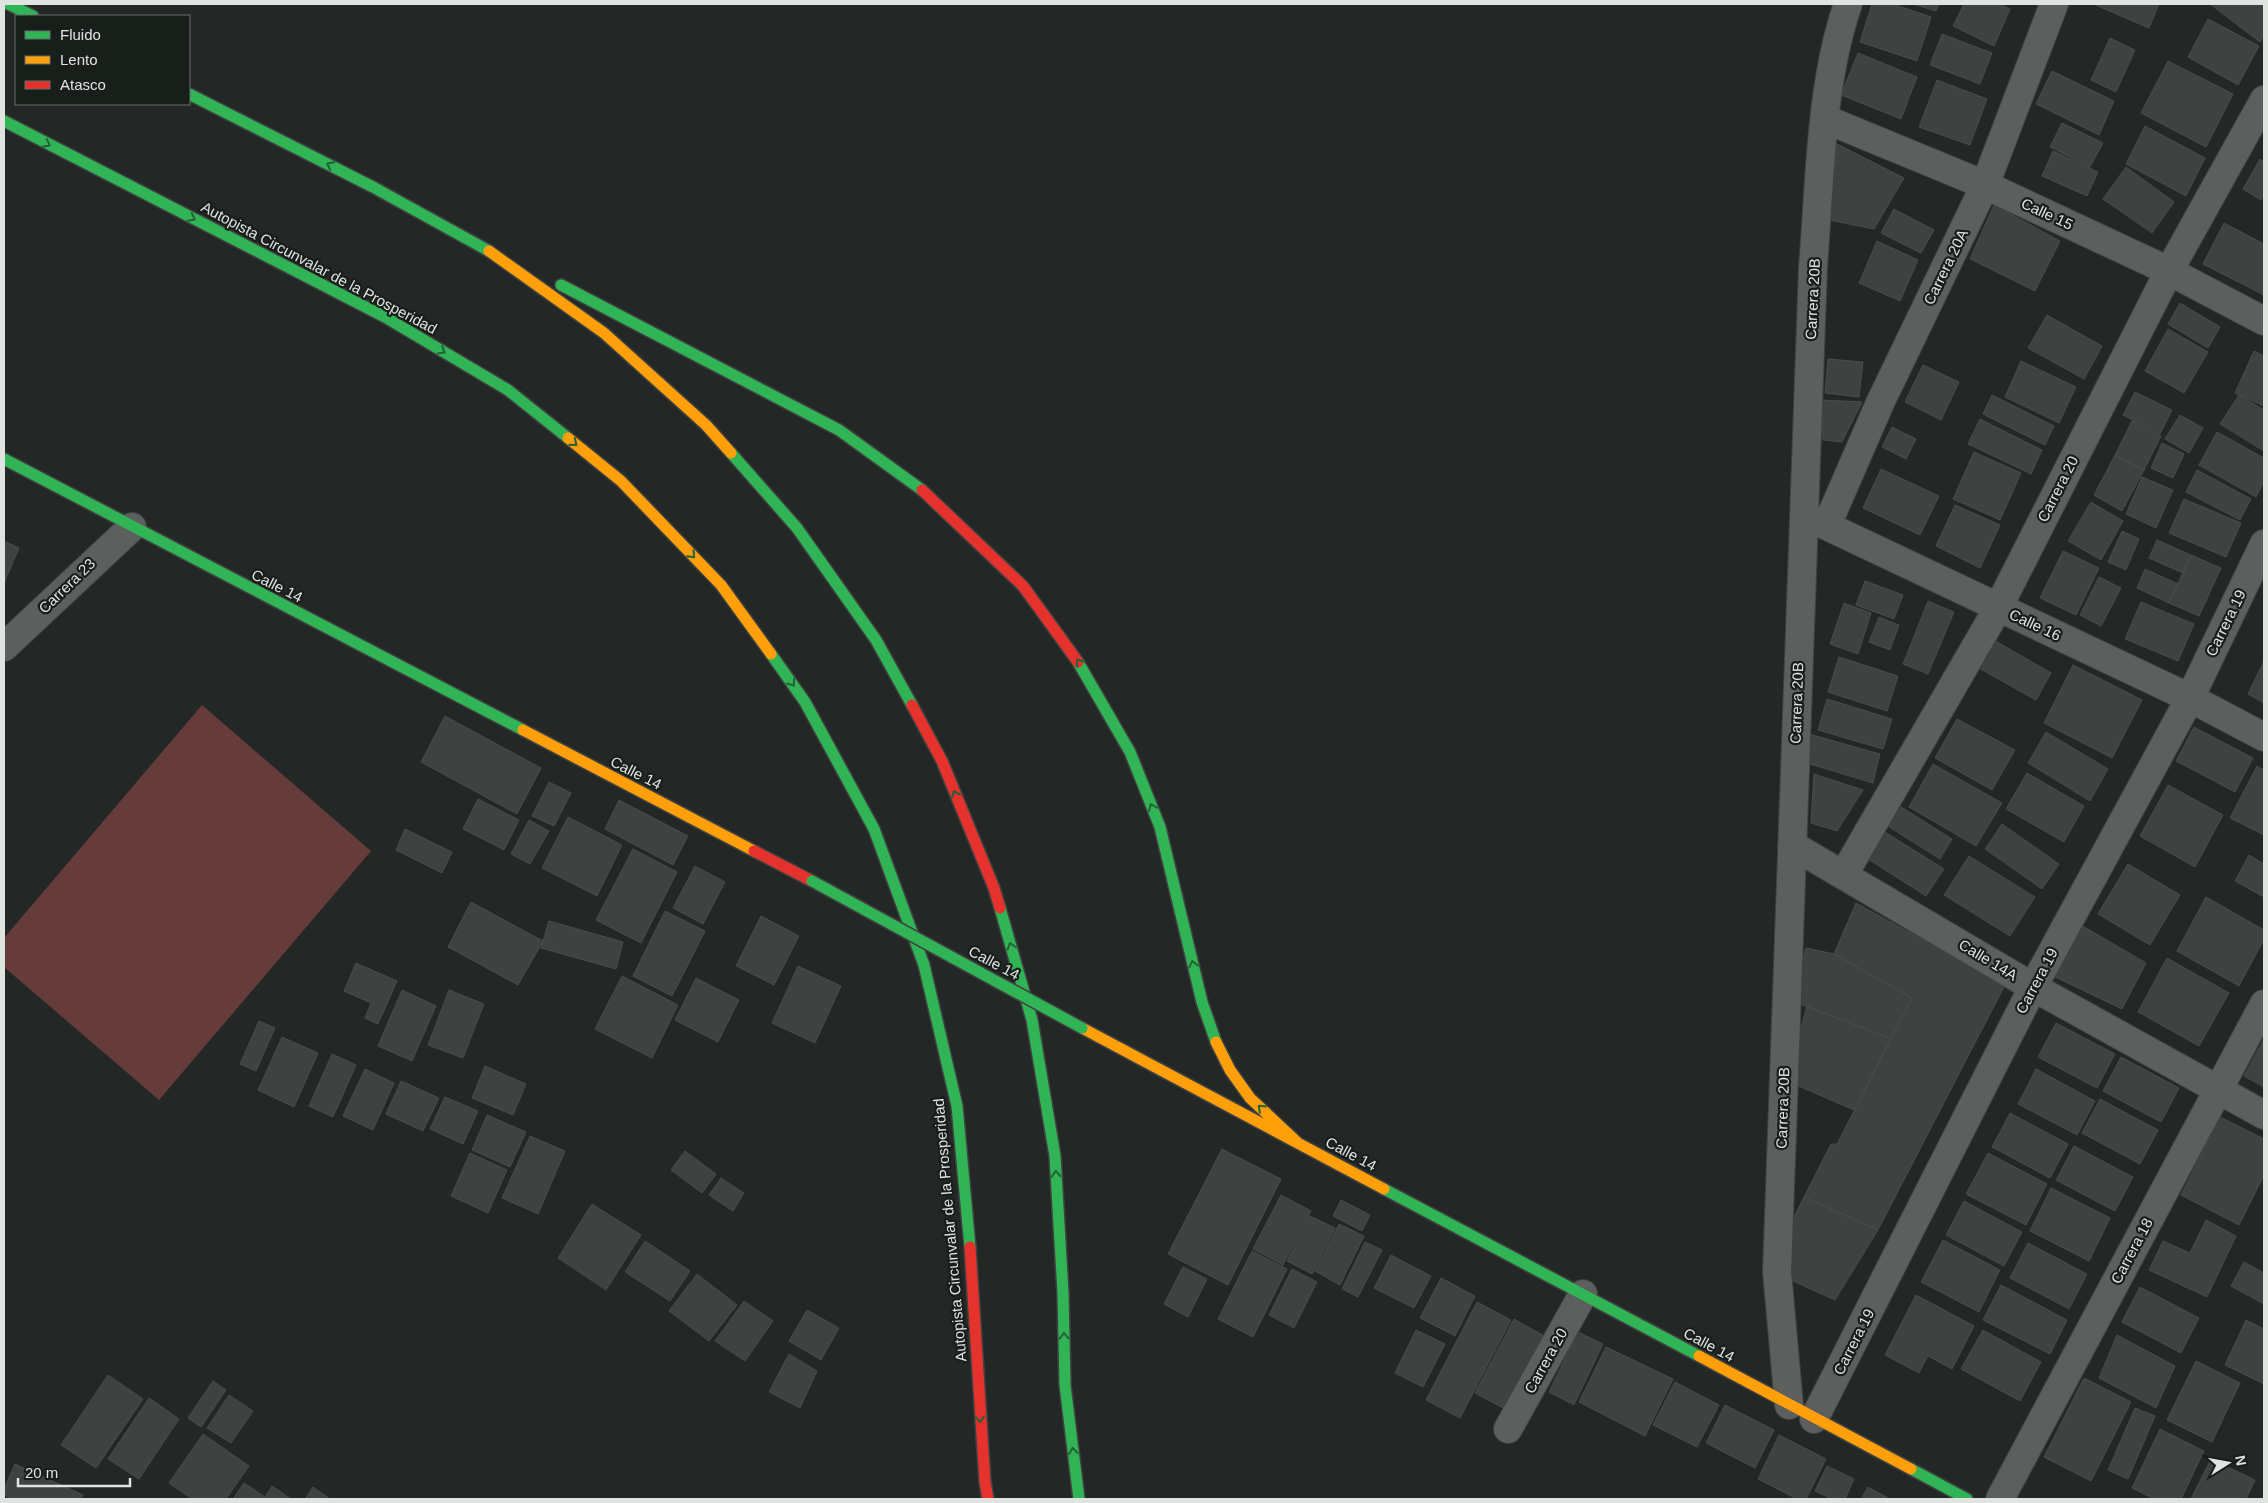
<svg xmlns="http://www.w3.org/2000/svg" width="2268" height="1503" font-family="Helvetica,sans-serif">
	<rect width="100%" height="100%" fill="#232725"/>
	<path fill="#663c3b" d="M202,705l169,146 -212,249 -155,-133v-29z"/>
	<path fill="#3e4240" stroke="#484c4a" d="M1872,4h21l38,13 -14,44 -57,-19z
		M1913,4h26l-3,7z
		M1964,4h35l11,5 -16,37 -41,-20z
		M2093,4h66l-10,24z
		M2210,4h54v31l-4,7z
		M2208,19l51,27 -21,39 -50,-28z
		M1942,34l50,19 -12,31 -50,-19z
		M2110,38l25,12 -19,42 -25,-12z
		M1858,53l59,24 -16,42 -60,-24z
		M2168,61l65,33 -27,53 -65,-34z
		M2052,71l62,30 -15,34 -63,-31z
		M1937,80l50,19 -17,46 -51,-18z
		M2062,123l41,20 -13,24 -40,-20z
		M2145,126l60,32 -19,38 -60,-32z
		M1837,144l67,34 -30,51 -45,-9z
		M2053,151l45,21 -11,24 -45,-20z
		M2260,159l4,3v32l-3,6 -18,-11z
		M2126,167l48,35 -22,31 -49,-34z
		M1994,205l66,36 -25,50 -65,-32z
		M1894,209l40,21 -13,23 -40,-20z
		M2224,223l40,21v51l-61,-31z
		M1877,241l41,19 -18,41 -41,-18z
		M2180,303l40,24 -12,21 -40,-24z
		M2047,315l55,31 -18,33 -56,-31z
		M2168,329l40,23 -24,41 -39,-22z
		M2254,351l10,5v50l-29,-13z
		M1828,359l35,3 -4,35 -34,-4z
		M2021,361l55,26 -17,36 -54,-26z
		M1923,365l36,17 -18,38 -36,-18z
		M2135,392l37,18 -12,24 -37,-19z
		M1992,395l62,31 -9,19 -62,-31z
		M2239,395l25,15v41l-44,-27z
		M1822,400l40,2 -20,40 -19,-2z
		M2180,415l23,13 -14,25 -24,-14z
		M1980,419l62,31 -11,24 -63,-30z
		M2132,421l29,15 -17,34 -29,-15z
		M1892,427l24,12 -10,20 -24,-12z
		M2217,432l47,26v23l-8,16 -57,-32z
		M2162,443l22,11 -11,24 -22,-10z
		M1974,452l47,21 -21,47 -47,-21z
		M2115,455l29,15 -22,41 -28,-16z
		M1881,469l58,27 -19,39 -57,-27z
		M2197,470l54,29 -11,21 -54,-28z
		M2142,477l31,13 -17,38 -30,-14z
		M2184,499l57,24 -15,34 -57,-24z
		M2091,502l32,19 -22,39 -33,-19z
		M1955,505l45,20 -20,43 -44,-22z
		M2122,531l17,8 -13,31 -18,-8z
		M2157,540l34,15 -8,18 -34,-15z
		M4,541l15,7 -15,35z
		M2063,551l36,17 -23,47 -36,-17z
		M2191,555l30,13 -22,48 -30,-13z
		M2145,569l33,15 -9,19 -32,-15z
		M2099,577l22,11 -20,38 -21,-11z
		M1865,581l38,14 -9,24 -38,-14z
		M1928,601l26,11 -26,62 -25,-10z
		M2141,602l53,22 -16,37 -53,-22z
		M1844,603l27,10 -13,41 -28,-10z
		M1879,617l20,8 -9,25 -21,-8z
		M1992,639l59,34 -15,27 -59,-33z
		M1839,657l59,19 -11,35 -59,-19z
		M2264,661v42l-16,-9z
		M2073,665l69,35 -30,58 -68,-35z
		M1827,699l65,20 -9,30 -65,-19z
		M445,716l96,52 -24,46 -96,-52z
		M1957,719l58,31 -23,40 -57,-32z
		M2194,727l59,31 -18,34 -59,-31z
		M2046,732l62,37 -18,32 -62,-38z
		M1809,734l71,20 -7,29 -66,-20z
		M1933,764l69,39 -26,43 -67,-39z
		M2257,766l7,4v65l-34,-17z
		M2027,773l57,33 -20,36 -58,-33z
		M1814,774l49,16 -26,41 -26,-8z
		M549,782l22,11 -17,33 -22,-10z
		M2168,785l55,30 -28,52 -55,-31z
		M478,799l41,21 -15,30 -41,-21z
		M619,800l69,36 -15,29 -68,-36z
		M1898,805l54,34 -12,20 -54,-34z
		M568,817l54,28 -25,51 -55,-28z
		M529,820l20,11 -19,33 -19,-10z
		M2002,824l57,40 -17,25 -57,-40z
		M405,829l47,23 -10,21 -46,-23z
		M1885,832l59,37 -18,27 -58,-37z
		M633,849l44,23 -36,71 -45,-23z
		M2249,855l15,9v33l-29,-16z
		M1969,856l66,41 -25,39 -66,-41z
		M2128,864l52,31 -30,50 -52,-31z
		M695,866l30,16 -22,42 -30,-16z
		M2206,897l58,33v9l-25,47 -62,-35z
		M471,902l72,39 -25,44 -70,-38z
		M1856,903l149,82 -127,245 -74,-33 27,-53h6l75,-146 -78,-44z
		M665,911l40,20 -33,65 -39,-20z
		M761,916l38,20 -25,49 -38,-19z
		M549,921l74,21 -7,27 -75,-21z
		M2074,921l72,42 -24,46 -73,-35z
		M1806,948l28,6 78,44 -21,41 -99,-38z
		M2167,958l62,35 -30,53 -61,-34z
		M356,963l41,18 -19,43 -13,-6 6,-15 -27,-12z
		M798,966l43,20 -26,57 -43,-20z
		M622,976l56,29 -26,53 -57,-29z
		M696,978l43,22 -21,42 -43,-22z
		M402,990l34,16 -24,55 -34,-15z
		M449,990l35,14 -21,54 -35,-13z
		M1807,1006l84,33 -37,71 -67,-29z
		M259,1021l16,7 -19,43 -16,-7z
		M2056,1023l59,31 -18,34 -59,-31z
		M282,1037l36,16 -24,54 -36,-17z
		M2264,1039v48l-20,-11z
		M332,1054l24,11 -23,52 -24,-11z
		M2121,1057l58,31 -18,34 -58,-31z
		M485,1066l41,18 -13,31 -41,-17z
		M365,1069l29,14 -21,47 -30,-14z
		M2036,1069l59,32 -18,34 -59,-31z
		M401,1081l38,17 -16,33 -37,-17z
		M445,1097l33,14 -15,33 -33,-15z
		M2100,1099l58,31 -18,34 -58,-31z
		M2010,1113l58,31 -18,34 -58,-31z
		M487,1115l39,17 -16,35 -38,-17z
		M2220,1117l44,22v36l-25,50 -58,-30z
		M530,1136l35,15 -27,63 -36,-16z
		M2074,1146l59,31 -18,34 -59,-31z
		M1222,1149l59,30 -53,106 -60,-31z
		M685,1151l31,23 -14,19 -31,-23z
		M470,1153l37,17 -19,43 -37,-17z
		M1988,1153l59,31 -21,41 -60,-31z
		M721,1178l23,15 -11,18 -24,-16z
		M2051,1188l59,30 -21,43 -59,-30z
		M1281,1195l30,16 -28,54 -30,-16z
		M1804,1197l74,33 -43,70 -44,-20 -7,-43z
		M1341,1200l29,15 -8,16 -29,-15z
		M1964,1201l58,31 -18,34 -58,-31z
		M592,1204l49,31 -35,55 -48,-32z
		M1310,1216l25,12 -23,46 -25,-13z
		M2206,1220l30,16 -29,61 -58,-27 14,-29 27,12z
		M1339,1224l25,12 -24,49 -25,-14z
		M1943,1240l57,30 -21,42 -58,-30z
		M645,1241l45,30 -20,30 -45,-29z
		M1365,1242l17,8 -24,47 -16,-8z
		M2028,1243l59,31 -18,35 -59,-31z
		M1252,1251l35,18 -34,68 -35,-18z
		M1391,1255l40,21 -17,32 -40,-20z
		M2244,1262l20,11v31l-33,-18z
		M1183,1267l24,12 -19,38 -24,-13z
		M1292,1269l25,13 -23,46 -25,-13z
		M697,1274l40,31 -28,36 -40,-30z
		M1441,1278l34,18 -20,40 -35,-18z
		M2001,1285l66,35 -17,34 -67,-34z
		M2140,1287l59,31 -18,35 -59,-31z
		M1916,1295l58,31 -22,43 -24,-13 -9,17 -34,-18z
		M744,1301l29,20 -28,40 -30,-20z
		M1477,1302l34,18 -51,98 -34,-18z
		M807,1310l32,18 -18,32 -32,-19z
		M1514,1319l32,18 -39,73 -32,-17z
		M2246,1320l18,9v55l-39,-19z
		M1416,1330l29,14 -22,43 -28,-14z
		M1983,1330l58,32 -21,39 -59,-32z
		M1578,1332l25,12 -29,61 -25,-13z
		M2117,1335l58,31 -19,42 -57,-30z
		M1606,1347l67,32 -28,57 -66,-34z
		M789,1354l28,17 -17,37 -31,-16z
		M2196,1361l44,22 -28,59 -45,-22z
		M108,1375l35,24 -47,69 -35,-23z
		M2084,1378l47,24 -40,79 -47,-24z
		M213,1381l13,9 -25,37 -13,-9z
		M1675,1382l44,23 -22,42 -44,-22z
		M229,1395l24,16 -22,32 -24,-15z
		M149,1398l30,21 -40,60 -31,-20z
		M1725,1405l49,25 -19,38 -49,-25z
		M2135,1408l20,8 -27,63 -20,-9z
		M2160,1429l44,22 -23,48h-27l-22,-11z
		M203,1434l46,32 -23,33h-34l-23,-16z
		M1779,1435l47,24 -20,40h-9l-39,-20z
		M2211,1459l44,21 -9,19h-55z
		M15,1464l68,31 -2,4h-68l-9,-4v-6z
		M1827,1466l27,13 -9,20h-13l-17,-8z
		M244,1483l21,14 7,-11 19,13h-58z
		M313,1487l17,12h-25z
		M1868,1487l22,12h-29z"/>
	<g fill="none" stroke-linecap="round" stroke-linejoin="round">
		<g stroke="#3f4240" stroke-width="30">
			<path id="street" d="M1825,119l160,66 184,86 95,50
				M1810,518l380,180 74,39
				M1827,525l53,-122 105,-218 69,-181
				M4,647l128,-120
				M1792,845l241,142 231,128
				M1844,874l154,-266 171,-337 95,-171
				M1789,1405l-12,-133 36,-1005c7,-85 7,-182 35,-263
				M1814,1419l219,-432 157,-289 74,-154
				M1508,1429l75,-135
				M2000,1499l264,-495"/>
		</g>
		<g stroke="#3f4240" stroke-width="14">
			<path id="fast" d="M8,4l25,12
				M189,94l184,93 116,64
				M4,121l381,196 123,73 60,48
				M561,285l278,145 83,60
				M731,453l66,75 79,112 36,65
				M4,459l519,271
				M771,654l34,48 69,127 50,136 33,141 13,141
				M1078,662l52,90 30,75 42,175 14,40
				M1000,908l32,112 23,136 8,137 2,92 14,114
				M1384,1189l315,167
				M1911,1469l56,30"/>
		</g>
		<g stroke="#3f4240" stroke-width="14">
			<path id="slow" d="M489,251l115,82 102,92 25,28
				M568,438l53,43 100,104 50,69
				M523,730l231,121
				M1082,1028l302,161
				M1216,1042l14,28 20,28 47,44
				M1699,1356l212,113"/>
		</g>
		<g stroke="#3f4240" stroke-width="14">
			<path id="jam" d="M922,490l101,96 55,76
				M912,705l30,56 52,127 6,20
				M754,851l58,30
				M970,1247l15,235 3,17"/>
		</g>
		<use href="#street" stroke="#5c5f5d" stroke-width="28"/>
		<use href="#fast" stroke="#30b455" stroke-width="11"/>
		<use href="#slow" stroke="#ff9f0a" stroke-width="11"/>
		<use href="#jam" stroke="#e5322d" stroke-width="11"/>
		<g stroke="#3f4240" stroke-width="14" stroke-linecap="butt">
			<path id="fast-bridge" d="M812,881l270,147"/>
		</g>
		<use href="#fast-bridge" stroke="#30b455" stroke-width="11"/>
	</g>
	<defs><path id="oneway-chevron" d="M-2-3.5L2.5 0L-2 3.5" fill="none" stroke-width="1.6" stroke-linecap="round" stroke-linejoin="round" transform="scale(1.25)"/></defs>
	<g stroke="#236235">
		<use href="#oneway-chevron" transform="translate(47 144) rotate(27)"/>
		<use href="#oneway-chevron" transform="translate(330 165) rotate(-153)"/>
		<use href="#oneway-chevron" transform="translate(192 218) rotate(27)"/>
		<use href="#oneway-chevron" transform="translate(442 351) rotate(31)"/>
		<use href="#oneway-chevron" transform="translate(574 443) rotate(39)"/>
		<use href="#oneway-chevron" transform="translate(692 555) rotate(46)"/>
		<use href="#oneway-chevron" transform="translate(1079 662) rotate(-126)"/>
		<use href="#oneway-chevron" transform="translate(792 683) rotate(54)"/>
		<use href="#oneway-chevron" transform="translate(955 794) rotate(-112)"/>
		<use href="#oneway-chevron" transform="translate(1152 807) rotate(-112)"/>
		<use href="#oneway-chevron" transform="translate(1011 946) rotate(-106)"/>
		<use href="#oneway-chevron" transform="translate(1193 964) rotate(-103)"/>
		<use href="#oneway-chevron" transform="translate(1261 1108) rotate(-137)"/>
		<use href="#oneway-chevron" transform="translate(1056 1174) rotate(-93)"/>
		<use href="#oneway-chevron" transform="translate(1064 1336) rotate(-91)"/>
		<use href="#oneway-chevron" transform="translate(980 1419) rotate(86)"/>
		<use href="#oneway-chevron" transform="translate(1073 1451) rotate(-97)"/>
	</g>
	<g text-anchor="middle" stroke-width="4.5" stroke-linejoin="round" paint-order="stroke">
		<g font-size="15" fill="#dfe4e1" stroke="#181f1b">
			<text transform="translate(2047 214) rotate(25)" y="5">Calle 15</text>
			<text transform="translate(1946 267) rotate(-64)" y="5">Carrera 20A</text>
			<text transform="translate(319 268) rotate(28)" y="5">Autopista Circunvalar de la Prosperidad</text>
			<text transform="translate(1813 299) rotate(-87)" y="5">Carrera 20B</text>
			<text transform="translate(2058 489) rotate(-63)" y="5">Carrera 20</text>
			<text transform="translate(67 586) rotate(-44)" y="5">Carrera 23</text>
			<text transform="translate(277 586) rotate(27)" y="5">Calle 14</text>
			<text transform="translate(2226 623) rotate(-64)" y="5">Carrera 19</text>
			<text transform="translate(2035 625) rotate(25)" y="5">Calle 16</text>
			<text transform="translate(1797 703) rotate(-88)" y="5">Carrera 20B</text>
			<text transform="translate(636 773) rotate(27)" y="5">Calle 14</text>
			<text transform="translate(1988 960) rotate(31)" y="5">Calle 14A</text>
			<text transform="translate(994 963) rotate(28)" y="5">Calle 14</text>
			<text transform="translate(2037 981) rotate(-62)" y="5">Carrera 19</text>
			<text transform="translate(1783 1108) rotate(-88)" y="5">Carrera 20B</text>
			<text transform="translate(1351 1154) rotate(28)" y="5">Calle 14</text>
			<text transform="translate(950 1230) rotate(-95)" y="5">Autopista Circunvalar de la Prosperidad</text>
			<text transform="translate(2132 1251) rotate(-62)" y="5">Carrera 18</text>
			<text transform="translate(1854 1342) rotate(-63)" y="5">Carrera 19</text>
			<text transform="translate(1709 1345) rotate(28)" y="5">Calle 14</text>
			<text transform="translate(1546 1361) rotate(-61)" y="5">Carrera 20</text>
		</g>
	</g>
	<rect width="2268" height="1503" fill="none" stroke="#dfe4e1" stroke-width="10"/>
	<rect x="15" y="15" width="175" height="90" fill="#181f1b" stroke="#686e6a"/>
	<rect x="25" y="31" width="25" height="8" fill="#30b455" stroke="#686e6a"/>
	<text x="60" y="40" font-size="15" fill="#dfe4e1">Fluido</text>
	<rect x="25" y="56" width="25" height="8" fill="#ff9f0a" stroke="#686e6a"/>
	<text x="60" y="65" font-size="15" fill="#dfe4e1">Lento</text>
	<rect x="25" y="81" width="25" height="8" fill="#e5322d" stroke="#686e6a"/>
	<text x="60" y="90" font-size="15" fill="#dfe4e1">Atasco</text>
	<g transform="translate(2228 1463) rotate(79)" stroke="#181f1b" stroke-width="4" paint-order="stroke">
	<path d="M0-4L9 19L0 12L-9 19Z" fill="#dfe4e1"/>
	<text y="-8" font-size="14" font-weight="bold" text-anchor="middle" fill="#dfe4e1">N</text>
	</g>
	<path d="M18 1478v8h112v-8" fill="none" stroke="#dfe4e1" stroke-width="2.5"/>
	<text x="25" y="1478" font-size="15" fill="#dfe4e1" stroke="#181f1b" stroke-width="4" paint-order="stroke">20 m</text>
</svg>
